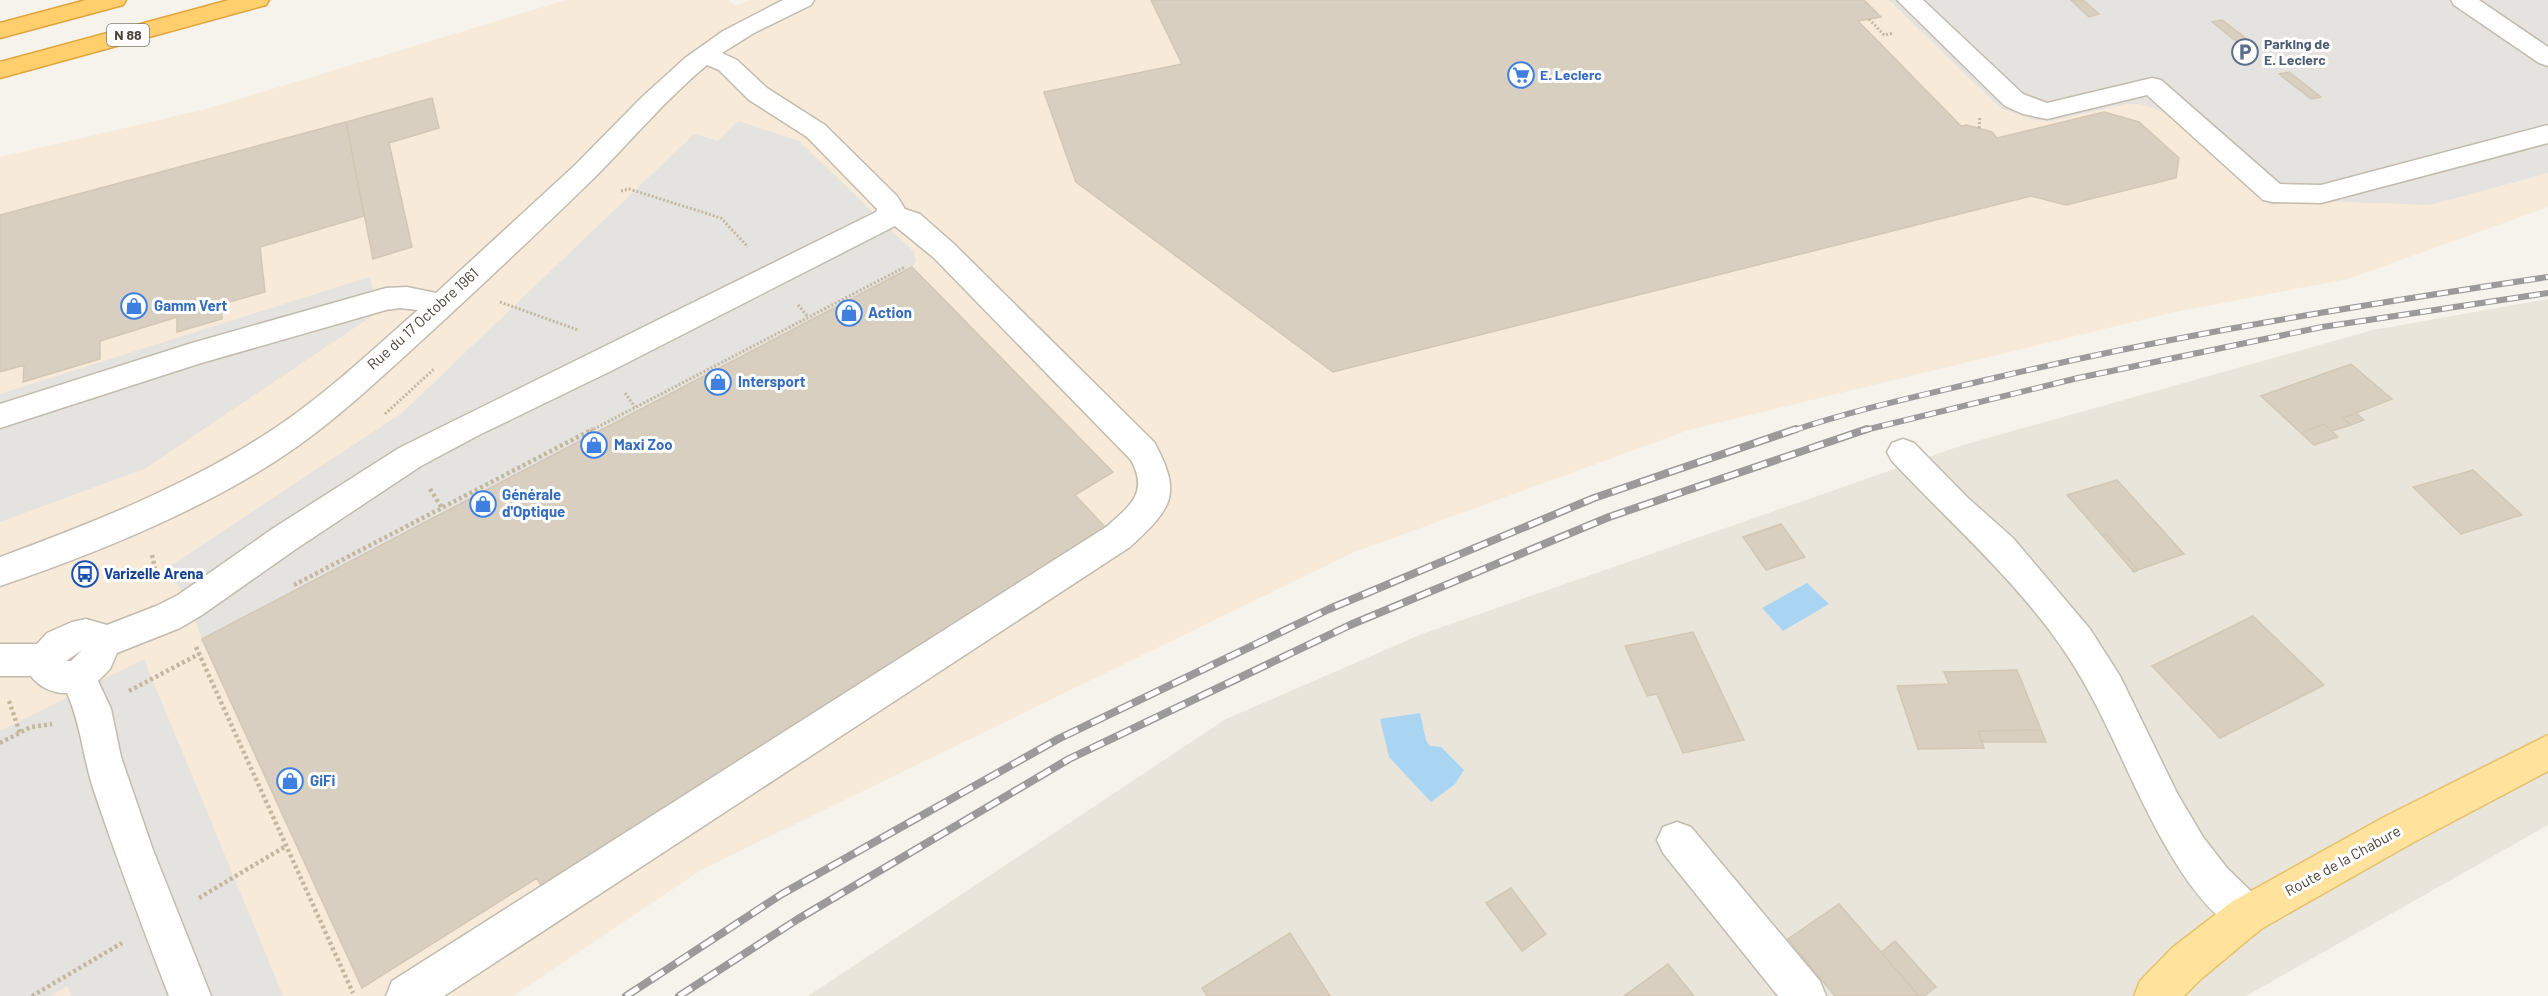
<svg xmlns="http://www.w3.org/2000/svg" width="2548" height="996" font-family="Barlow,sans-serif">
	<rect width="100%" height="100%" fill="#f6f3ec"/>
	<path fill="#eae5da" d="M2548,299v526l-302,171h-1438l418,-277 196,-85 541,-189 410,-115z"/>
	<path fill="#f7ead8" d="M566,0h162l8,6 14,-6h1798v207l-200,72 -178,34 -481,117 -337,123 -649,316 -190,127h-513v-839l206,-48z"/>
	<path fill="#e5e3e0" d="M1889,0h659v173l-118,32 -110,-4 -50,4 -104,-91 -13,-6 -13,-4h-14l-74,17 -18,-1 -34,-12z
		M738,121l61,20 115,111 2,9 -4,6 -710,372 -12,-34 -23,-37 235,-155 292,-279 24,7z
		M369,277l12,33 -237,159 -144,53v-128z
		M144,659l139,337h-212l-3,-10 -18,10h-50v-265z"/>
	<path fill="#a9d4f2" d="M1807,583l22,21 -46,27 -21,-23z
		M1420,713l6,27 4,6 11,1 23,23 -9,14 -24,18 -42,-45 -9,-38z"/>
	<path fill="#d8cfc1" stroke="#d3c7b4" stroke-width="1.5" d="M1151,0h713l17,17 -23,4 103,105 6,-1 25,7 5,6 107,-26 35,10 40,36 -3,20 -110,27 -35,-9 -698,176 -257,-190 -32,-90 138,-28z
		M2071,0h12l16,14 -10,3z
		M2222,20l30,23 -10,3 -30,-24z
		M2289,72l32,25 -10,2 -32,-25z
		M432,98l7,30 -50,15 23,104 -39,12 -27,-137z
		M346,122l18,94 -104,31 5,45 -43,12v15l-45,13v-15l-77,24v18l-77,23 1,-17 -24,7v-157z
		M912,267l201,205 -38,23 33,35 -563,364 -8,-16 -175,110 -160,-349z
		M2351,364l41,35 -49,19 8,7 -19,6 -8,-7 -23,9 -40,-37z
		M2356,413l8,7 -13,5 -8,-7z
		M2324,424l14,13 -24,8 -13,-12z
		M2473,470l49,45 -61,19 -48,-47z
		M2117,480l67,74 -46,16 -32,-36 -4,1 -35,-40z
		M1781,524l24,33 -39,13 -23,-33z
		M2106,534l32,36 -4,2 -32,-37z
		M2253,616l71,69 -104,53 -68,-72z
		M1693,632l51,108 -61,13 -26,-59 -10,2 -22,-50z
		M2017,670l24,60 -63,1 6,17 -66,1 -21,-63 52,-2 -5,-12z
		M2041,730l5,12h-64l-4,-11z
		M1511,888l35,46 -24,17 -36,-48z
		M1839,904l42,48 38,44h-84l-47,-57z
		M1290,933l40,63h-123l-5,-8z
		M1895,941l41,46 -12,9h-5l-38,-44z
		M1668,964l26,32h-70z"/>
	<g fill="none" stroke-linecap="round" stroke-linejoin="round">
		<g stroke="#c2bbae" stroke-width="3">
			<path id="minor" d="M783,0h31l-3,5 -57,28 -32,20 15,7 30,28 58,37 72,71 8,13 15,5 34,30 200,198c29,53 18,66 -24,105l-686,449h-58l6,-15 714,-454c24,-21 43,-34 25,-67l-197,-202 -39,-32 -282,144 -134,65 -58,31 -125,83 -94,66 -22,13 -63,25 -7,16 -12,12 13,28 10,48 32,93 58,146h-42c-27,-70 -53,-139 -77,-211 -9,-30 -12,-63 -25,-92 -13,1 -28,-6 -36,-17h-31v-32h37l10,-11 25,-11 14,-3 21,6 49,-19 22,-11 94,-66 127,-81 477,-236 1,-3 -70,-72 -58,-37 -30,-30 -12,-5c-41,34 -75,75 -112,112 -54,53 -110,105 -165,156 -43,39 -87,81 -135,115 -84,59 -198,105 -295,138v-29c92,-34 187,-71 269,-125 54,-35 101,-80 149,-122l-18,-2 -14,2 -188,54 -198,64v-24l192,-61 194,-55 21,-1 29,6 138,-127 68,-69 43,-39 38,-27zM82,650l-11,11h-5z
				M1897,0h26l100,94 24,9 105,-25 9,2 119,104 41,1 227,-60v18l-227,60 -48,-1 -10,-2 -116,-105 -100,24 -24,-5 -18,-8z
				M2451,0h28l69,47v19l-9,-3 -85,-58z
				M1903,439l11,4 54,55 45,40 77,91 30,47 57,117 26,44 24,31 34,33 6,14 -6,14 -14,6c-34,-14 -61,-54 -79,-85 -38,-64 -61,-136 -103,-198 -47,-70 -115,-129 -173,-191l-5,-9 5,-9z
				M1677,822l14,5 129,154 6,15h-48l-115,-143 -6,-13 6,-13z"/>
		</g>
		<g stroke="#e6c16a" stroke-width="3">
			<path id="major" d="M2548,735v36l-134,71 -153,87 -59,49 -18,18h-50l6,-15 32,-33 61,-47 153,-85z"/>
		</g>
		<g stroke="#e0a43c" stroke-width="3">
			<path id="highway" d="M86,0h40l-3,5 -123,33v-15z
				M229,0h40l-3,5 -266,73v-16z"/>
		</g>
		<path stroke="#c4b79f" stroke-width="3" stroke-dasharray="2 2" stroke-linecap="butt" d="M1869,19l15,16 10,-2
			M1979,128l1,-11
			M621,191l8,-2 92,29 27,29
			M500,302l78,28
			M798,305l10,12
			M625,393l10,14
			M385,414l50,-46
			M590,431l315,-164"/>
		<path stroke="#c4b79f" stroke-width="4.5" stroke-dasharray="3 3" stroke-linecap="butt" d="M430,489l12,19
			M152,555l5,22
			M294,585l299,-156
			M196,647l157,346
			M129,691l70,-37
			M9,701l11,32
			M0,743l31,-16 21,-3
			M199,898l87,-52
			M32,996l90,-53"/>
		<use href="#minor" fill="#fff" fill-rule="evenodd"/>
		<use href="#major" fill="#ffe39c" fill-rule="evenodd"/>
		<use href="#highway" fill="#ffcf6e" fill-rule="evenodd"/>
		<g stroke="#9a9a9a" stroke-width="6">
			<path id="rail-far1" d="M1792,431c65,-22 131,-36 198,-52 184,-44 371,-74 558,-102
				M1861,431l217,-53 244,-51 226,-34"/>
		</g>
		<g stroke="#9a9a9a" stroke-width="8">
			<path id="rail" d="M626,996l156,-102 276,-155 271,-130 265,-111 202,-69
				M679,996l119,-77 271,-160 281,-134 259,-108 258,-88"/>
		</g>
		<use href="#rail-far1" stroke="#fff" stroke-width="4" stroke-dasharray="11" stroke-linecap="butt"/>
		<use href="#rail" stroke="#fff" stroke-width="5" stroke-dasharray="15" stroke-linecap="butt"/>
	</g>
	<defs>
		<g id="parking-ring" transform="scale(1.35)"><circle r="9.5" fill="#fff" stroke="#5c6f8a" stroke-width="1.5"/><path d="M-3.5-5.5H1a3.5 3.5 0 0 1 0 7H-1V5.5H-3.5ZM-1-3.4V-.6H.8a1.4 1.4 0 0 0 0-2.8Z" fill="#5c6f8a"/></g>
		<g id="supermarket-ring" transform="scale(1.35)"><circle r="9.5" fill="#fff" stroke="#3f7fe0" stroke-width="1.5"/><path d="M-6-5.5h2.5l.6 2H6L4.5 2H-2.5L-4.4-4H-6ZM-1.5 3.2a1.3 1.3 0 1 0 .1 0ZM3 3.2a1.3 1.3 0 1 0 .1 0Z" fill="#3f7fe0"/></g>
		<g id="shop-ring" transform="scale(1.35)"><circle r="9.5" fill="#fff" stroke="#3f7fe0" stroke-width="1.5"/><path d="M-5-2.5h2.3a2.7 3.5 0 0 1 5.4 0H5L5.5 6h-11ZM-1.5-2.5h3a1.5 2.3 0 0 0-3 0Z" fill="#3f7fe0"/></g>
		<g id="bus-ring" transform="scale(1.35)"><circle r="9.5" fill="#fff" stroke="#1a4fb4" stroke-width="1.5"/><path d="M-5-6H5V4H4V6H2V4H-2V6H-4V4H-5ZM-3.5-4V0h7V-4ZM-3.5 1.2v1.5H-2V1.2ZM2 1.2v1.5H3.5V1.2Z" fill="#1a4fb4"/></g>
	</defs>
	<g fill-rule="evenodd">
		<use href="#parking-ring" x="2245" y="52"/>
		<use href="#supermarket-ring" x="1521" y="75"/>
		<use href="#shop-ring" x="134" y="306"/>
		<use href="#shop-ring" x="849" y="313"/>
		<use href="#shop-ring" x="718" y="382"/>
		<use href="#shop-ring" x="594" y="445"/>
		<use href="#shop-ring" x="483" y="504"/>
		<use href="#bus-ring" x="85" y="574"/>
		<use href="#shop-ring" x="290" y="781"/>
	</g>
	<g text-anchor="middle" stroke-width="6" stroke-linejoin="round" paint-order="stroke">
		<rect fill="#fff" stroke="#817c74" stroke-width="1.5" x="107" y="24" width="42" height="22" rx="4.5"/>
		<g font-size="14" font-weight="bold" fill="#4b4439">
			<text x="128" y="40">N 88</text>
		</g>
		<g font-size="14" font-weight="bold" fill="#4e5e75" stroke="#fff" text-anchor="start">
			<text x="2264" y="49">Parking de<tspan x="2264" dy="16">E. Leclerc</tspan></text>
		</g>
		<g font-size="14" font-weight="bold" fill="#366cbe" stroke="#fff" text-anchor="start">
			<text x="1540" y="80">E. Leclerc</text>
		</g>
		<g font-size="15" font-weight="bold" fill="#366cbe" stroke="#fff" text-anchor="start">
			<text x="154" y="311">Gamm Vert</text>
			<text x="868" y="318">Action</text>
			<text x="738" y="387">Intersport</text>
			<text x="614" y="450">Maxi Zoo</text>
			<text x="502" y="500">Générale<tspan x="502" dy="17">d'Optique</tspan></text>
			<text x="310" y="786">GiFi</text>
		</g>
		<g font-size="15" fill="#4b4439" stroke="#fff">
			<text transform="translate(423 319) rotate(-42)" y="5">Rue du 17 Octobre 1961</text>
			<text transform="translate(2343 861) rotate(-29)" y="5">Route de la Chabure</text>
		</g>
		<g font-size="15" font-weight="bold" fill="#164399" stroke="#fff" text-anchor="start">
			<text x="104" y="579">Varizelle Arena</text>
		</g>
	</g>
</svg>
